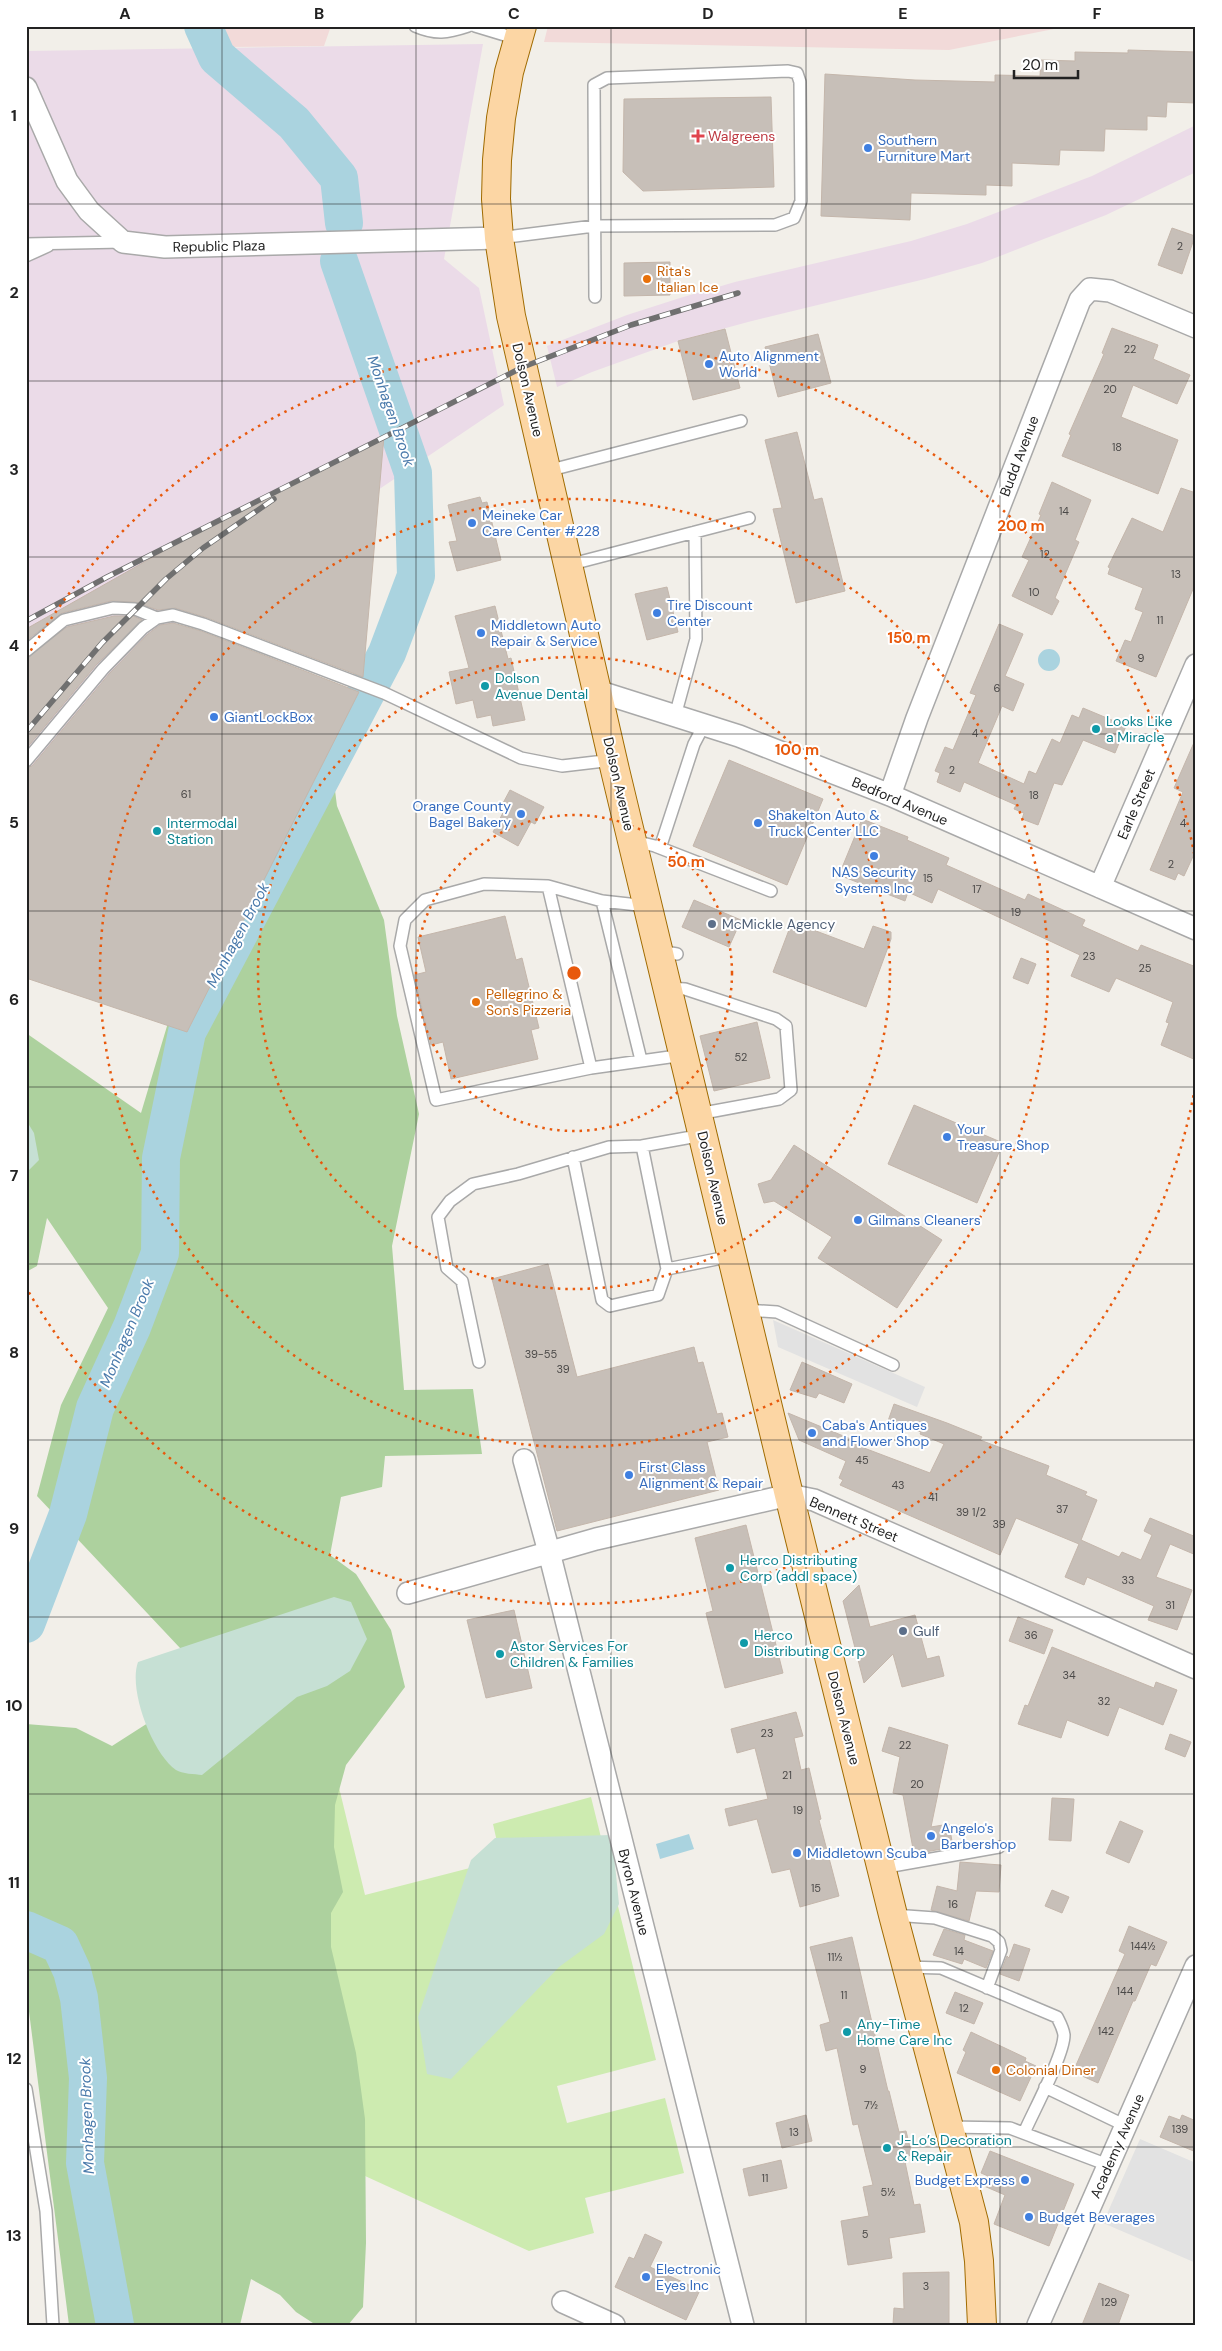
<svg xmlns="http://www.w3.org/2000/svg" width="1222" height="2351" font-family="'DM Sans',sans-serif">
	<rect width="100%" height="100%" fill="#f2efe9"/>
	<path fill="#f2dad9" d="M213,26h118l-7,20 -101,1z
		M548,26h521l-120,24 -405,-8z"/>
	<path fill="#ebdbe8" d="M483,44l-39,215 35,29 25,117 -295,199 -7,-3 -43,37 -133,141v-728z
		M1196,125v47l-90,43 -124,48 -57,16 -177,43 -70,19 -86,31 -35,15 -10,-41 80,-31 53,-17 55,-16 176,-41 56,-17 125,-48z"/>
	<path fill="#cdebb0" d="M328,1742l37,153 136,-35 -8,-36 98,-27 65,263 -99,26 10,37 98,-25 19,75 -99,25 9,35 -65,18 -315,-144z"/>
	<path fill="#add19e" d="M343,718l-13,33 7,55 47,114 13,96 22,98 -27,132 12,144 69,-1 9,65 -97,2 -3,31 -41,10 -11,58 26,19 35,56 14,57 -59,78 -11,40 -1,42 9,45 -12,21v34l25,106 9,66 1,124 -3,64 -15,18h-32l-20,-13 -16,-17 -29,-16 -11,46h-171l-43,-337v-264l50,4 36,18 100,-64 -175,-186 24,-91 47,-97 -61,-90 -10,48 -11,6v-239l115,80 35,-117z"/>
	<path fill="#c6e0d4" d="M26,1120l8,13 5,27 -13,13z
		M334,1597l17,5 16,37 -17,32 -23,15 -30,11 -95,78c-7,-1 -20,-1 -26,-5 -24,-17 -48,-81 -38,-108z
		M612,1835l7,69 -15,30 -45,33 -108,112 -24,-5 -9,-57 53,-157 24,-22z"/>
	<path fill="#e2e2e2" d="M773,1320l152,67 -8,20 -139,-60z
		M1140,2139l56,24v100l-93,-40z"/>
	<path fill="#aad3df" d="M1038 660a11 11 0 1 1 22 0a11 11 0 1 1-22 0Z
		M689,1834l5,15 -34,10 -4,-15z"/>
	<g fill="none" stroke-linecap="round" stroke-linejoin="round">
		<path stroke="#aad3df" stroke-width="38" d="M203,26l14,31 77,66 45,55 5,45
			M26,1624l42,-110 27,-106 37,-81 28,-74 1,-95 26,-126 200,-379 29,-77 -3,-103 -74,-212
			M26,1930l34,15 12,26 7,27 9,80 -3,85 30,162"/>
	</g>
	<path fill="#c7bfb8" stroke="#c4b6ab" d="M1128,50l68,2v51l-29,-1 -1,15 -19,-1v14l-42,-1 -1,22 -44,-1 -1,15 -47,-2v23l-26,-1v10l-75,-2 -1,27 -89,-4 4,-142 90,6 80,2v-7l45,1 1,-16 34,1v-9l53,1z
		M771,97l3,90 -131,4 -20,-19 1,-73z
		M1172,228l23,8 -13,38 -24,-9z
		M670,262v33l-46,1v-33z
		M1112,328l46,17 -5,14 37,16 -13,29 -44,-19 -12,32 57,23 -20,54 -96,-38 9,-21 -2,-1 35,-80 -2,-1z
		M725,329l15,59 -47,12 -15,-59z
		M818,334l13,49 -53,14 -13,-50z
		M797,432l17,68 8,-2 23,93 -49,12 -23,-94 9,-1 -17,-68z
		M384,436l-21,241 -158,-60 -30,-9 -17,2 -23,-8 -24,-1 -49,12 -36,28v-12l180,-102z
		M1052,482l39,18 -16,40 4,2 -24,56 4,3 -7,14 -40,-19 17,-36 -7,-3 19,-42 -2,-1z
		M1181,488l15,5v89l-40,95 -40,-16 9,-21 6,2 12,-30 -8,-3 8,-21 -35,-14 2,-6 -2,-1 24,-49 31,14z
		M480,497l2,6 5,-1 14,58 -44,11 -8,-29 8,-1 -9,-36z
		M667,587l11,45 -31,8 -12,-46z
		M495,606l13,53 3,-1 14,62 -32,6 -2,-11 -14,3 -4,-18 -17,4 -7,-32 20,-4 -14,-52z
		M114,616h19l9,4 -45,44 -71,85v-91l41,-31z
		M173,623l28,8 158,61 -172,340 -161,-54v-210l6,-2 77,-92 39,-40 12,-9z
		M999,624l24,10 -18,42 19,8 -11,27 -11,-5 -24,57 46,21 5,-13 7,3 16,-35 8,4 12,-28 7,3 4,-10 43,18 -11,27 -32,-13 -21,45 -8,-2 -16,42 -16,-6 2,-6 -10,-4 2,-4 -52,-23 -4,10 -23,-10 3,-9 -5,-2 10,-24 8,3 23,-55 -6,-2z
		M1196,738v112l-12,26 -6,-3 -3,7 -25,-10 33,-78 -9,-4z
		M729,760l94,39 -36,86 -94,-39z
		M510,790l34,17 -9,17 -4,-2 -13,24 -25,-14 13,-25 -4,-2z
		M862,819l46,18 -1,3 42,18 -3,7 79,35 3,-6 57,26 -3,6 56,25 3,-6 55,22v93l-35,-15 8,-22 -3,-1 7,-20 -57,-24 -7,14 -38,-16 9,-21 -142,-66 -6,14 -24,-11 -3,9 -66,-26z
		M694,900l47,20 -12,27 -47,-20z
		M505,916l11,44 6,-2 17,70 -8,2 7,29 -87,20 -8,-37 -12,3 -17,-70 12,-3 -8,-35z
		M792,922l72,27 9,-23 18,6v7l-25,68 -93,-35z
		M1021,958l15,6 -8,20 -15,-6z
		M757,1022l13,56 -56,13 -14,-55z
		M914,1105l89,38 -26,60 -89,-39z
		M794,1145l148,95 -45,68 -79,-50 14,-21 -58,-36 -10,2 -6,-19 13,-4z
		M548,1264l29,113 117,-30 4,16 5,-1 14,52 5,-1 6,24 -21,5 12,48 -162,41 -65,-252z
		M802,1362l50,22 -8,19 -25,-10 -3,5 -26,-8z
		M894,1404l53,19 35,14 -2,3 69,26 -3,9 41,17 -2,3 12,5 -16,40 38,17 3,-5 19,8 11,-25 -8,-4 6,-13 46,19v18l-26,-11 -14,33 36,13 -15,40 -29,-10 6,-14 -67,-29 -3,8 -19,-8 14,-33 -63,-26 -16,37 -160,-70 3,-5 -4,-2 7,-17 -47,-21 -11,-27 77,32 -1,3 66,25 14,-29 -24,-10 1,-2 -33,-11z
		M746,1525l37,148 -58,15 -19,-75 7,-2 -18,-73z
		M859,1585l11,42 45,-12 12,44 12,-3 5,20 -42,11 -9,-33 -29,29 -21,-82z
		M514,1610l18,78 -46,10 -19,-78z
		M1018,1617l35,13 -9,24 -35,-13z
		M1052,1647l102,41 2,-6 21,8 -14,35 -44,-18 -11,29 -41,-16 -6,18 -43,-14 7,-19 3,1z
		M796,1712l7,24 -9,2 7,32 8,-2 12,51 -2,1 20,76 -39,11 -10,-38 -18,4 -15,-54 -28,7 -4,-17 43,-10 -13,-51 -18,5 -6,-24z
		M889,1727l59,18 -17,82 18,-3 4,23 -39,7 -11,-59 -10,-2 7,-36 -18,-6z
		M1170,1734l21,8 -6,15 -20,-8z
		M1052,1798l22,1 -3,42 -22,-1z
		M1120,1821l23,10 -14,32 -23,-10z
		M960,1862l41,3 -2,27 -23,-1 -7,30 -38,-11 6,-24 20,5z
		M1052,1890l17,7 -7,16 -17,-7z
		M1129,1926l38,16 -11,24 -5,-2 -16,37h-2l-35,82 -25,-11 52,-118 -6,-3z
		M944,1929l21,6 -1,5 29,11 -7,17 -22,-9 -2,5 -29,-9z
		M852,1937l36,154h1l10,41 7,-1 6,24 -8,2 10,48 6,-1 5,28 -36,6 3,20 -44,7 -7,-44 28,-5 -6,-29 10,-2 -15,-61 -5,1 -16,-77 -11,3 -6,-26 10,-3 -20,-75z
		M1014,1944l16,5 -11,32 -19,-7 7,-18 2,2z
		M955,1992l28,11 -9,21 -28,-11z
		M971,2032l55,26 -1,3 11,5 -16,35 -63,-28 9,-21 -3,-2z
		M806,2115l6,26 -30,7 -6,-25z
		M1182,2115l14,6v31l-36,-15 9,-21 11,4z
		M990,2151l84,33 -25,62 -55,-22 11,-29 -21,-9 4,-10 -7,-3z
		M781,2160l6,28 -38,8 -6,-27z
		M645,2234l17,8 -12,25 50,23 -14,30 -71,-33 14,-30 5,2z
		M949,2272v53h-56l1,-17 10,1 -1,-36z
		M1099,2283l30,12 -11,30h-36z"/>
	<g fill="none" stroke-linecap="round" stroke-linejoin="round">
		<g stroke="#a9a9a9" stroke-width="14">
			<path id="service" d="M415,26c21,9 32,7 53,0
				M475,26l43,13
				M499,238l95,-12 181,-1 19,-7 7,-17 -1,-119 -3,-9 -9,-2 -181,7 -13,7 1,212
				M26,244l96,-2
				M26,256l22,-10
				M547,471l194,-50
				M568,565l181,-47
				M26,651l38,-31 49,-12 22,1 22,9
				M675,716l21,-77 -1,-107
				M26,761l77,-92 40,-41 14,-10 16,-3 30,9 181,69 137,65 41,8 51,-6
				M634,841l21,5 116,45
				M660,848l34,-104 10,-19
				M548,886l43,182
				M602,901l39,159
				M647,906l-45,-5 -54,-15 -64,-2 -59,16 -20,20 -5,26 36,154 155,-32 93,-13
				M659,951l18,3
				M668,988l17,1 91,30 10,7 5,64 -12,9 -81,15
				M703,1135l-61,11 25,123 65,-13
				M573,1157l29,143 8,6 48,-11 9,-26
				M745,1310l32,2 116,53
				M479,1362l-17,-81 -15,-13 -9,-51 12,-16 23,-17 45,-10 91,-27 33,-1
				M881,1868l118,-21
				M893,1915l42,3 57,18 7,6 2,8 -14,38
				M906,1967l35,1 116,49c3,6 6,11 7,18 0,20 -31,77 -40,98
				M1045,2087l81,39
				M26,2089l20,122 7,114
				M949,2127l61,1 98,37"/>
		</g>
		<g stroke="#a9a9a9" stroke-width="24">
			<path id="minor" d="M26,88l41,93 22,30 34,31 42,5 334,-9
				M597,691l142,45 151,59 306,134
				M890,795l27,-77 163,-418 10,-11 20,2 86,36
				M1100,887l96,-222
				M524,1460l25,92 194,773
				M408,1593l188,-54 193,-44 25,5 382,168
				M563,2302l51,23
				M1038,2325l158,-359"/>
		</g>
		<g stroke="#a06b00" stroke-width="30">
			<path id="primary" d="M522,26l-13,46 -8,46 -4,42 -1,39 3,39 12,78 104,454 174,725 104,420 81,307 5,39 3,64"/>
		</g>
		<use href="#service" stroke="#fff" stroke-width="11"/>
		<use href="#minor" stroke="#fff" stroke-width="21"/>
		<use href="#primary" stroke="#fcd6a4" stroke-width="28"/>
		<g stroke="#707070" stroke-width="5.5">
			<path id="rail" d="M26,621l81,-44 416,-210 108,-42 107,-32
				M26,732l76,-89 64,-64 37,-31 71,-49"/>
		</g>
		<use href="#rail" stroke="#fff" stroke-width="4" stroke-dasharray="11" stroke-linecap="butt"/>
	</g>
	<path fill="none" stroke="#222" stroke-width="1" stroke-opacity="0.55" d="M222,26v2299M416,26v2299M611,26v2299M806,26v2299M1000,26v2299M26,204h1170M26,381h1170M26,557h1170M26,734h1170M26,911h1170M26,1087h1170M26,1264h1170M26,1440h1170M26,1617h1170M26,1794h1170M26,1970h1170M26,2147h1170"/>
	<g fill="none" stroke="#e8590c" stroke-width="2.5" stroke-dasharray="2.5 5">
		<circle cx="574" cy="973" r="158"/>
		<circle cx="574" cy="973" r="316"/>
		<circle cx="574" cy="973" r="474"/>
		<path d="M1195 1088A632 632 0 0 1 27 1289M27 657A632 632 0 0 1 1195 858"/>
	</g>
	<path fill="#e0444e" stroke="#fff" stroke-width="2" d="M695.5 128.5h5v5h5v5h-5v5h-5v-5h-5v-5h5z"/>
	<g fill="#3f7fe0" stroke="#fff" stroke-width="2">
		<circle cx="868" cy="148" r="5"/>
		<circle cx="709" cy="364" r="5"/>
		<circle cx="472" cy="523" r="5"/>
		<circle cx="657" cy="613" r="5"/>
		<circle cx="481" cy="633" r="5"/>
		<circle cx="214" cy="717" r="5"/>
		<circle cx="521" cy="814" r="5"/>
		<circle cx="758" cy="823" r="5"/>
		<circle cx="874" cy="856" r="5"/>
		<circle cx="947" cy="1137" r="5"/>
		<circle cx="858" cy="1220" r="5"/>
		<circle cx="812" cy="1433" r="5"/>
		<circle cx="629" cy="1475" r="5"/>
		<circle cx="931" cy="1836" r="5"/>
		<circle cx="797" cy="1853" r="5"/>
		<circle cx="1025" cy="2180" r="5"/>
		<circle cx="1029" cy="2217" r="5"/>
		<circle cx="646" cy="2277" r="5"/>
	</g>
	<g fill="#e8710a" stroke="#fff" stroke-width="2">
		<circle cx="647" cy="279" r="5"/>
		<circle cx="476" cy="1002" r="5"/>
		<circle cx="996" cy="2070" r="5"/>
	</g>
	<g fill="#0f9aa8" stroke="#fff" stroke-width="2">
		<circle cx="485" cy="686" r="5"/>
		<circle cx="1096" cy="729" r="5"/>
		<circle cx="157" cy="831" r="5"/>
		<circle cx="730" cy="1568" r="5"/>
		<circle cx="744" cy="1643" r="5"/>
		<circle cx="500" cy="1654" r="5"/>
		<circle cx="847" cy="2032" r="5"/>
		<circle cx="887" cy="2148" r="5"/>
	</g>
	<g fill="#5c6f8a" stroke="#fff" stroke-width="2">
		<circle cx="712" cy="924" r="5"/>
		<circle cx="903" cy="1631" r="5"/>
	</g>
	<g text-anchor="middle" stroke-width="4" stroke-linejoin="round" paint-order="stroke">
		<g font-size="11" fill="#4b4948">
			<text x="1180" y="250">2</text>
			<text x="1130" y="353">22</text>
			<text x="1110" y="393">20</text>
			<text x="1117" y="451">18</text>
			<text x="1064" y="515">14</text>
			<text x="1045" y="558">12</text>
			<text x="1176" y="578">13</text>
			<text x="1034" y="596">10</text>
			<text x="1160" y="624">11</text>
			<text x="1141" y="662">9</text>
			<text x="997" y="692">6</text>
			<text x="975" y="737">4</text>
			<text x="952" y="774">2</text>
			<text x="186" y="798">61</text>
			<text x="1034" y="799">18</text>
			<text x="1183" y="827">4</text>
			<text x="1171" y="868">2</text>
			<text x="928" y="882">15</text>
			<text x="977" y="893">17</text>
			<text x="1016" y="916">19</text>
			<text x="1089" y="960">23</text>
			<text x="1145" y="972">25</text>
			<text x="741" y="1061">52</text>
			<text x="541" y="1358">39-55</text>
			<text x="563" y="1373">39</text>
			<text x="862" y="1464">45</text>
			<text x="898" y="1489">43</text>
			<text x="933" y="1501">41</text>
			<text x="1062" y="1513">37</text>
			<text x="971" y="1516">39 1/2</text>
			<text x="999" y="1528">39</text>
			<text x="1128" y="1584">33</text>
			<text x="1170" y="1609">31</text>
			<text x="1031" y="1639">36</text>
			<text x="1069" y="1679">34</text>
			<text x="1104" y="1705">32</text>
			<text x="767" y="1737">23</text>
			<text x="905" y="1749">22</text>
			<text x="787" y="1779">21</text>
			<text x="917" y="1788">20</text>
			<text x="798" y="1814">19</text>
			<text x="816" y="1892">15</text>
			<text x="953" y="1908">16</text>
			<text x="1143" y="1950">144½</text>
			<text x="959" y="1955">14</text>
			<text x="835" y="1961">11½</text>
			<text x="1125" y="1995">144</text>
			<text x="844" y="1999">11</text>
			<text x="964" y="2012">12</text>
			<text x="1106" y="2035">142</text>
			<text x="863" y="2073">9</text>
			<text x="871" y="2109">7½</text>
			<text x="1180" y="2133">139</text>
			<text x="794" y="2136">13</text>
			<text x="765" y="2182">11</text>
			<text x="888" y="2196">5½</text>
			<text x="865" y="2238">5</text>
			<text x="926" y="2290">3</text>
			<text x="1109" y="2306">129</text>
		</g>
		<g font-size="14" fill="#be3a42" stroke="#fff" text-anchor="start">
			<text x="708" y="141">Walgreens</text>
		</g>
		<g font-size="14" fill="#366cbe" stroke="#fff" text-anchor="start">
			<text x="878" y="145">Southern<tspan x="878" dy="16">Furniture Mart</tspan></text>
			<text x="719" y="361">Auto Alignment<tspan x="719" dy="16">World</tspan></text>
			<text x="482" y="520">Meineke Car<tspan x="482" dy="16">Care Center #228</tspan></text>
			<text x="667" y="610">Tire Discount<tspan x="667" dy="16">Center</tspan></text>
			<text x="491" y="630">Middletown Auto<tspan x="491" dy="16">Repair &amp; Service</tspan></text>
			<text x="224" y="722">GiantLockBox</text>
			<text x="511" y="811" text-anchor="end">Orange County<tspan x="511" dy="16">Bagel Bakery</tspan></text>
			<text x="768" y="820">Shakelton Auto &amp;<tspan x="768" dy="16">Truck Center LLC</tspan></text>
			<text x="874" y="877" text-anchor="middle">NAS Security<tspan x="874" dy="16">Systems Inc</tspan></text>
			<text x="957" y="1134">Your<tspan x="957" dy="16">Treasure Shop</tspan></text>
			<text x="868" y="1225">Gilmans Cleaners</text>
			<text x="822" y="1430">Caba's Antiques<tspan x="822" dy="16">and Flower Shop</tspan></text>
			<text x="639" y="1472">First Class<tspan x="639" dy="16">Alignment &amp; Repair</tspan></text>
			<text x="941" y="1833">Angelo's<tspan x="941" dy="16">Barbershop</tspan></text>
			<text x="807" y="1858">Middletown Scuba</text>
			<text x="1015" y="2185" text-anchor="end">Budget Express</text>
			<text x="1039" y="2222">Budget Beverages</text>
			<text x="656" y="2274">Electronic<tspan x="656" dy="16">Eyes Inc</tspan></text>
		</g>
		<g font-size="14" fill="#222" stroke="#fff">
			<text transform="translate(219 246) rotate(-1)" y="5">Republic Plaza</text>
			<text transform="translate(528 390) rotate(77)" y="5">Dolson Avenue</text>
			<text transform="translate(1019 456) rotate(-69)" y="5">Budd Avenue</text>
			<text transform="translate(619 784) rotate(77)" y="5">Dolson Avenue</text>
			<text transform="translate(900 801) rotate(23)" y="5">Bedford Avenue</text>
			<text transform="translate(1136 804) rotate(-67)" y="5">Earle Street</text>
			<text transform="translate(713 1178) rotate(77)" y="5">Dolson Avenue</text>
			<text transform="translate(854 1519) rotate(23)" y="5">Bennett Street</text>
			<text transform="translate(844 1718) rotate(76)" y="5">Dolson Avenue</text>
			<text transform="translate(634 1892) rotate(76)" y="5">Byron Avenue</text>
			<text transform="translate(1117 2146) rotate(-66)" y="5">Academy Avenue</text>
		</g>
		<g font-size="14" fill="#c56008" stroke="#fff" text-anchor="start">
			<text x="657" y="276">Rita's<tspan x="657" dy="16">Italian Ice</tspan></text>
			<text x="486" y="999">Pellegrino &amp;<tspan x="486" dy="16">Son's Pizzeria</tspan></text>
			<text x="1006" y="2075">Colonial Diner</text>
		</g>
		<g font-size="14" fill="#0d838f" stroke="#fff" text-anchor="start">
			<text x="495" y="683">Dolson<tspan x="495" dy="16">Avenue Dental</tspan></text>
			<text x="1106" y="726">Looks Like<tspan x="1106" dy="16">a Miracle</tspan></text>
			<text x="167" y="828">Intermodal<tspan x="167" dy="16">Station</tspan></text>
			<text x="740" y="1565">Herco Distributing<tspan x="740" dy="16">Corp (addl space)</tspan></text>
			<text x="754" y="1640">Herco<tspan x="754" dy="16">Distributing Corp</tspan></text>
			<text x="510" y="1651">Astor Services For<tspan x="510" dy="16">Children &amp; Families</tspan></text>
			<text x="857" y="2029">Any-Time<tspan x="857" dy="16">Home Care Inc</tspan></text>
			<text x="897" y="2145">J-Lo’s Decoration<tspan x="897" dy="16">&amp; Repair</tspan></text>
		</g>
		<g font-size="14" fill="#4e5e75" stroke="#fff" text-anchor="start">
			<text x="722" y="929">McMickle Agency</text>
			<text x="913" y="1636">Gulf</text>
		</g>
		<g font-size="15" font-style="italic" fill="#4a7aab" stroke="#fff">
			<text transform="translate(391 411) rotate(71)" y="5">Monhagen Brook</text>
			<text transform="translate(238 935) rotate(-62)" y="5">Monhagen Brook</text>
			<text transform="translate(127 1333) rotate(-67)" y="5">Monhagen Brook</text>
			<text transform="translate(87 2116) rotate(-92)" y="5">Monhagen Brook</text>
		</g>
	</g>
	<circle cx="574" cy="973" r="8" fill="#e8590c" stroke="#fff" stroke-width="2.5"/>
	<g font-size="15" text-anchor="middle" font-weight="bold" fill="#e8590c" stroke="#fff" stroke-width="4" stroke-linejoin="round" paint-order="stroke">
		<text x="1021" y="531">200 m</text>
		<text x="909" y="643">150 m</text>
		<text x="797" y="755">100 m</text>
		<text x="686" y="867">50 m</text>
	</g>
	<rect width="1222" height="2351" fill="none" stroke="#ffffff" stroke-width="55"/>
	<path d="M1014 70v8h64v-8" fill="none" stroke="#222222" stroke-width="2.5"/>
	<text x="1022" y="70" font-size="15" fill="#222222" stroke="#ffffff" stroke-width="4" paint-order="stroke">20 m</text>
	<rect x="28" y="28" width="1166" height="2296" fill="none" stroke="#222" stroke-width="2"/>
	<g font-size="16" text-anchor="middle" font-weight="bold" fill="#222">
		<text x="125" y="19">A</text>
		<text x="319" y="19">B</text>
		<text x="514" y="19">C</text>
		<text x="708" y="19">D</text>
		<text x="903" y="19">E</text>
		<text x="1097" y="19">F</text>
		<text x="14" y="121">1</text>
		<text x="14" y="298">2</text>
		<text x="14" y="475">3</text>
		<text x="14" y="651">4</text>
		<text x="14" y="828">5</text>
		<text x="14" y="1005">6</text>
		<text x="14" y="1181">7</text>
		<text x="14" y="1358">8</text>
		<text x="14" y="1534">9</text>
		<text x="14" y="1711">10</text>
		<text x="14" y="1888">11</text>
		<text x="14" y="2064">12</text>
		<text x="14" y="2241">13</text>
	</g>
</svg>
